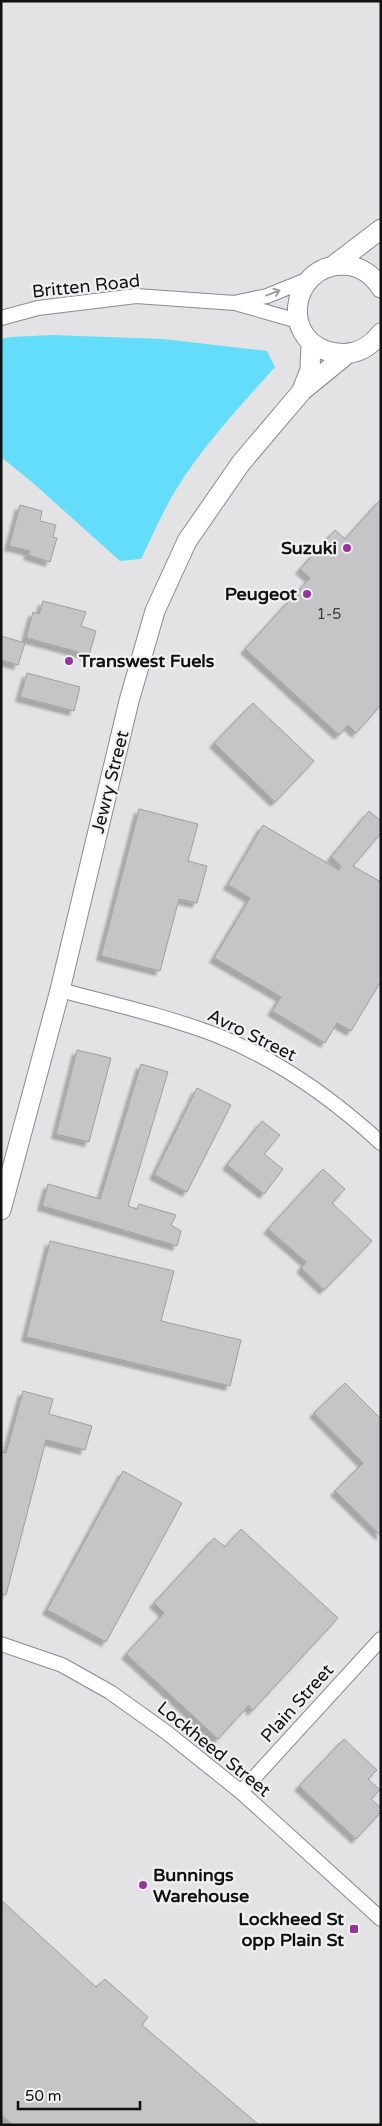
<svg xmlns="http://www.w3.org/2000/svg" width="382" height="2126" font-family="'Varela Round',sans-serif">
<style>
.water{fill:#64ddfa}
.building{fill:#c5c5c8;stroke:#9e9ea1;filter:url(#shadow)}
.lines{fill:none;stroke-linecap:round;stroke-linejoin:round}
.street-casing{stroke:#8a8a8c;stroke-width:16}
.secondary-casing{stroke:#8a8a8c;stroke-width:21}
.street{stroke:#fff;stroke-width:14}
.secondary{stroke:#fff;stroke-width:19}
.oneway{stroke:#a0a0a0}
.poi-dot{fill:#94359e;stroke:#f1f1f3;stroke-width:2}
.labels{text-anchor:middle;stroke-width:4.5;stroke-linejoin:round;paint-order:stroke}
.number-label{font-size:15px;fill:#3e3e40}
.street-label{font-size:18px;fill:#111112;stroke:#f1f1f3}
.poi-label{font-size:18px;font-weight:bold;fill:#111112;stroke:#f1f1f3;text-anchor:end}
</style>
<defs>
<filter id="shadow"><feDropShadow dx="-4.5" dy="4.5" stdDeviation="1" flood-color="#0004"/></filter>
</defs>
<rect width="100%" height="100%" fill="#e3e3e6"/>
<!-- water -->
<path class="water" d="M52 335 163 339 267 351 275 367C244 402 213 435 186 474 168 500 155 530 141 559L120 561 33 483 1 457V339L10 337Z"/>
<!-- building -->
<path class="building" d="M381 499V705L356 733 348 725 339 735 245 649 310 578 300 569 335 530 345 539Z
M20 505 42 511 40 521 56 525 53 537 57 538 50 562 28 555 30 551 9 546Z
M43 601 86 612 81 626 96 631 89 655 26 638 33 612 39 614Z
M1 636 25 643 18 665 1 660Z
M27 673 80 687 74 711 20 697Z
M253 703 314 761 275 802 214 743Z
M139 809 198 824 188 861 207 866 197 903 179 899 160 971 101 956Z
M369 811 381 821V833L353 866 381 882V981L351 1031 337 1023 325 1043 272 1011 281 997 214 958 250 898 228 885 263 825 339 870 341 866 331 857Z
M77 1050 111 1058 89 1142 56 1134Z
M141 1064 168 1072 128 1206 137 1209 139 1204 176 1215 171 1225 181 1231 177 1246 42 1206 48 1184 100 1199Z
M197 1088 231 1105 187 1192 154 1175Z
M262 1121 280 1135 264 1154 283 1169 264 1194 227 1165Z
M323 1169 345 1189 332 1203 372 1241 324 1290 301 1268 306 1262 268 1229Z
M50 1241 174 1271 161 1321 241 1340 230 1386 26 1337Z
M345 1383 381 1419V1536L335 1491 363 1463 314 1413Z
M23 1391 53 1399 49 1414 92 1426 85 1450 46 1440 6 1595 1 1594V1452L6 1453Z
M123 1471 182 1503 106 1642 47 1610Z
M241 1529 338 1618 252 1711 249 1705 218 1739 126 1654 164 1613 154 1603 214 1538 225 1547Z
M344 1739 377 1770 368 1779 380 1790 371 1799 381 1808V1812L356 1839 299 1786Z
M1 1900 96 1987 105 1979 148 2017 142 2025 259 2125H13L1 2115Z"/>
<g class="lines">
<!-- street casing -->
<g class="street-casing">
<path id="street" d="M238 302 267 296 309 279
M1 318 38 308 136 296 235 303 298 321
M60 990C112 1004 166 1016 216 1035 277 1059 333 1099 381 1143
M1 1644 62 1665 110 1692 166 1732 241 1792 381 1919
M241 1792 381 1639"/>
</g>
<!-- secondary casing -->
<g class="secondary-casing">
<path id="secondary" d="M334 265 381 229
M381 288C373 275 360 266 344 265 288 265 279 345 336 353 355 356 369 348 381 333
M302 390 310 370 311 344
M1 1210 60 990 129 701 155 611 187 541 241 463 302 391 346 355"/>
</g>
<!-- street -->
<use href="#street" class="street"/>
<!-- secondary -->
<use href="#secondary" class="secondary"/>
</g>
<!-- one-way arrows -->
<defs><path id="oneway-shaft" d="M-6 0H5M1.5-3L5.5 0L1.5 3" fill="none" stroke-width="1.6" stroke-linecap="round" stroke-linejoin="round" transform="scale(1.25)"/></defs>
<use class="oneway" href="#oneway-shaft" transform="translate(273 293) rotate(-21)"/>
<!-- markers -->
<g class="poi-dot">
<circle cx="347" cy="548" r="5"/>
<circle cx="307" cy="594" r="5"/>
<circle cx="69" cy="661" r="5"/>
<circle cx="143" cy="1885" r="5"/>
<rect x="349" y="1924" width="10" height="10" rx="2.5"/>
</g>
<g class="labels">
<!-- number labels -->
<g class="number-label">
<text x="329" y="619">1-5</text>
</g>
<!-- street labels -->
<g class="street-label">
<text transform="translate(86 286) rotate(-6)" y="6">Britten Road</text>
<text transform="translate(110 782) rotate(-76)" y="6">Jewry Street</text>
<text transform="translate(252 1035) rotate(26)" y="6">Avro Street</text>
<text transform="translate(297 1703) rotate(-48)" y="6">Plain Street</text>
<text transform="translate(214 1749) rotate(39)" y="6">Lockheed Street</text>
</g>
<!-- poi labels -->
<g class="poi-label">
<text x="337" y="554">Suzuki</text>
<text x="297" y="600">Peugeot</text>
<text x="79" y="667" text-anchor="start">Transwest Fuels</text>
<text x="153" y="1881" text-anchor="start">Bunnings<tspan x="153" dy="21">Warehouse</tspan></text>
<text x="344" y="1925">Lockheed St<tspan x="344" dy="21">opp Plain St</tspan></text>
</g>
</g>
<!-- border -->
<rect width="382" height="2126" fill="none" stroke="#111112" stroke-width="5"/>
<!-- scale -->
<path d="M18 2101v8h122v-8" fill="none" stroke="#111112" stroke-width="2.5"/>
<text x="25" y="2101" font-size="15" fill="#111112" stroke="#f1f1f3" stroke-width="4" paint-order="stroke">50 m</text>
</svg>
